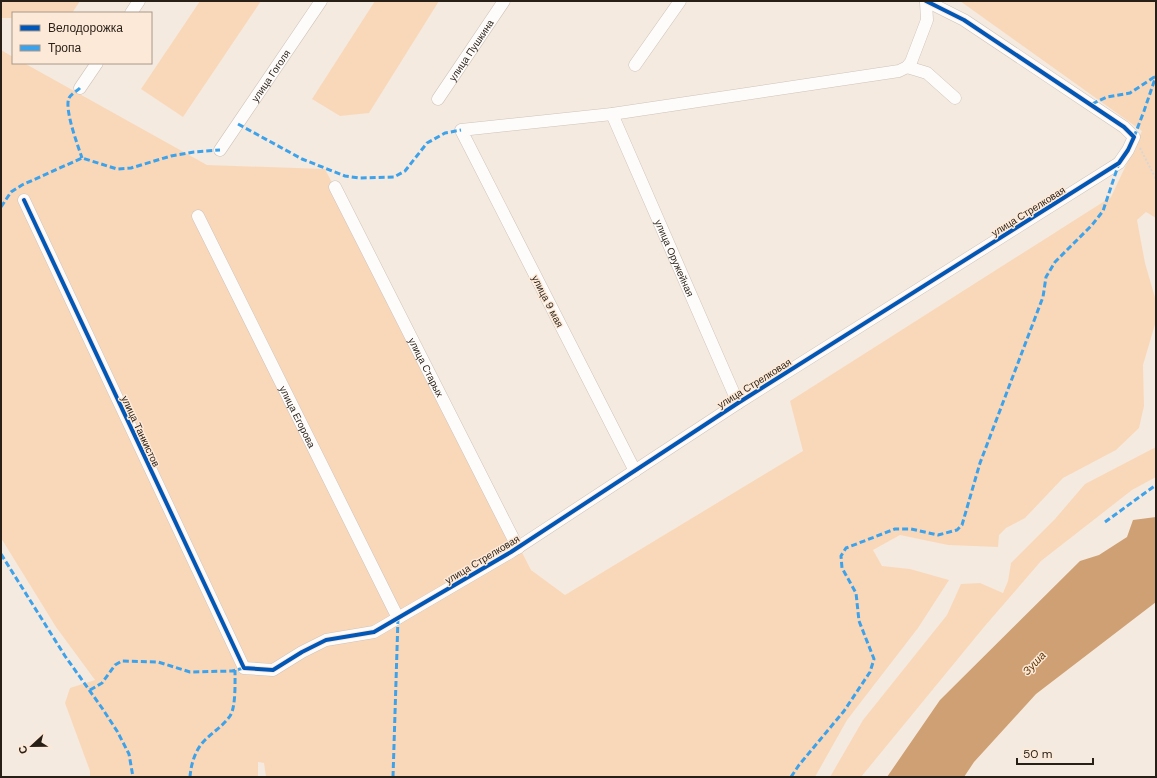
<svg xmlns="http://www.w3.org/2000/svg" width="1157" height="778" font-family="'DM Sans',sans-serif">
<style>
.green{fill:#f9d8ba}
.water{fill:#cea073}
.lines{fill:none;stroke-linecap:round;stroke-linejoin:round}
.minor-casing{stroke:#cdc3ba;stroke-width:13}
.path{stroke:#d9d6d2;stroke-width:2;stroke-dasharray:2 2;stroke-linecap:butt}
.minor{stroke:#fefcfa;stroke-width:12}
.quiet{stroke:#3ea2ea;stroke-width:3;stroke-dasharray:6 3;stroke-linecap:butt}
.cycleway-casing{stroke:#fde9d7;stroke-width:6}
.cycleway{stroke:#0057b8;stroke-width:4}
.labels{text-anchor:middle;stroke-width:3;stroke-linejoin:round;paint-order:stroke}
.street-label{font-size:10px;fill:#281f17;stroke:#fde9d7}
.water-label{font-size:11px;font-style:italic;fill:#5e3503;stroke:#fde9d7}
</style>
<rect width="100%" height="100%" fill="#f5eadf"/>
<!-- green -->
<path class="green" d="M1 1H80L72 13H13V18H1Z
M200 1H261L183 117 141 89Z
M375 1H439L369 113 340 116 312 99Z
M960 1H1156V218L1146 212 1137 220 1145 263 1156 301V321L1143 365 1144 406 1139 428 1116 450 1063 478 1025 518 1006 528 999 535 998 547 948 545 900 535 873 550 882 566 910 569 949 580 918 628 847 720 815 777H266L264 763 258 762V777H90V771L65 703 70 688 95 680 56 627 1 538V50L13 57V63H24L207 165 325 169 531 570 565 595 803 451 790 401 1111 197 1142 131Z
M1156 447V477L1132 490 1041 561 984 627 861 777H830L863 720 947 615 961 584 980 583 1003 593 1008 581 1011 563 1055 519 1085 484Z"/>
<!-- water -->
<path class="water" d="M1156 517V602L1036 694 974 762 964 777H887L940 700 1080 561 1099 555 1127 537 1133 520Z"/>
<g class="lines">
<!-- minor casing -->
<g class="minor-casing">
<g id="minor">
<path d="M131 13 139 1"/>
<path d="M635 65 680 1"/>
<path d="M907 67 927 73 955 98"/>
<path d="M80 88 97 63"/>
<path id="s1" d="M438 99 504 1"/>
<path id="s2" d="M612 114 738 403"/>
<path id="s3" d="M220 150 321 1"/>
<path id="s4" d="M335 187 518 548"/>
<path d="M24 200 244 668 273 670 302 652 326 640 374 632 511 552 738 403 1119 163 1128 150 1134 137 1124 127 964 20 926 1"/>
<path id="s5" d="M198 216 398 618"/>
<path d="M635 471 461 130 612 114 899 71 907 67 911 62 927 20 926 2"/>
</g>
</g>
<!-- path -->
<path class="path" d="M1140 148 1156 179"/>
<!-- minor -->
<use href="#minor" class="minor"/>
<!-- quiet -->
<path class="quiet" d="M80 88C77 91 71 94 69 98 64 109 78 146 82 158
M1092 104 1107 97 1130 93 1156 76
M238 124 302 159 345 176 359 178 394 177 405 171 427 143 445 133 461 130
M1134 137 1144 111 1156 76
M1 207 11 192 22 185 82 158 117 169 131 168 171 156 194 152 220 150
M1105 522 1156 485
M1 554 65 656 102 708 117 731 129 754 133 777
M90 690 102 683 115 665 122 661 158 662 190 672 232 671 244 668
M190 777C191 764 195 750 205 740 213 732 223 726 230 716 236 707 235 682 235 670
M393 777 398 618
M791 777 799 765 844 711 870 672 874 659 859 621 856 593 842 568 841 556 846 548 895 529H911L938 535 957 530 962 525 980 463 1043 297 1046 277 1055 262 1092 225 1103 211 1119 163"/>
<!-- cycleway casing -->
<g class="cycleway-casing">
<path id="cycleway" d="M24 200 244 668 273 670 302 652 326 640 374 632 511 552 738 403 1119 163 1128 150 1134 137 1124 127 964 20 926 1"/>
</g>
<!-- cycleway -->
<use href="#cycleway" class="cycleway"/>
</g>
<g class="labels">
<!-- street labels -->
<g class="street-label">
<text dy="4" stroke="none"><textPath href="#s1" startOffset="59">улица Пушкина</textPath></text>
<text dy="4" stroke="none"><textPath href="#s3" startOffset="90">улица Гоголя</textPath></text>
<text transform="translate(1028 211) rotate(-32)" y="4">улица Стрелковая</text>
<text dy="4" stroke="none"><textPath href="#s2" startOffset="157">улица Оружейная</textPath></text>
<text transform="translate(548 301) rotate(63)" y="4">улица 9 мая</text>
<text dy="4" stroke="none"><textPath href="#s4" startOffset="202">улица Старых</textPath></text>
<text transform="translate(754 383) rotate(-32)" y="4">улица Стрелковая</text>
<text dy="4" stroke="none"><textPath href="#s5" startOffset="224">улица Егорова</textPath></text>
<text transform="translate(141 431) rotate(65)" y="4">улица Танкистов</text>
<text transform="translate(482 559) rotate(-31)" y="4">улица Стрелковая</text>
</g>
<!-- water labels -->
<g class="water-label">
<text transform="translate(1034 663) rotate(-47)" y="4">Зуша</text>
</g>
</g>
<!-- border -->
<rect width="1157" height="778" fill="none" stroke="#281f17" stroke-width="4"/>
<!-- legend -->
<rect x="12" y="12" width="140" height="52" fill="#fde9d7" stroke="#a8988a"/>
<rect x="20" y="25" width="20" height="6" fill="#0057b8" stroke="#a8988a"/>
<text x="48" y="32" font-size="12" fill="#281f17">Велодорожка</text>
<rect x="20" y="45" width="20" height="6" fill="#3ea2ea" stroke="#a8988a"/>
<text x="48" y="52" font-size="12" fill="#281f17">Тропа</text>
<!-- north arrow -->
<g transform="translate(32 746) rotate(248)" stroke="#fde9d7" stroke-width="3" paint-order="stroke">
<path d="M0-3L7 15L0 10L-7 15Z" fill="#281f17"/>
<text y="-6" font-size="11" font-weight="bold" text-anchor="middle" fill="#281f17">С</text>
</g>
<!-- scale -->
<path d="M1017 758v6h76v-6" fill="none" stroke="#281f17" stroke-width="2"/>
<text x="1023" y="758" font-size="12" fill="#281f17" stroke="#fde9d7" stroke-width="3" paint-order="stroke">50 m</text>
</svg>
